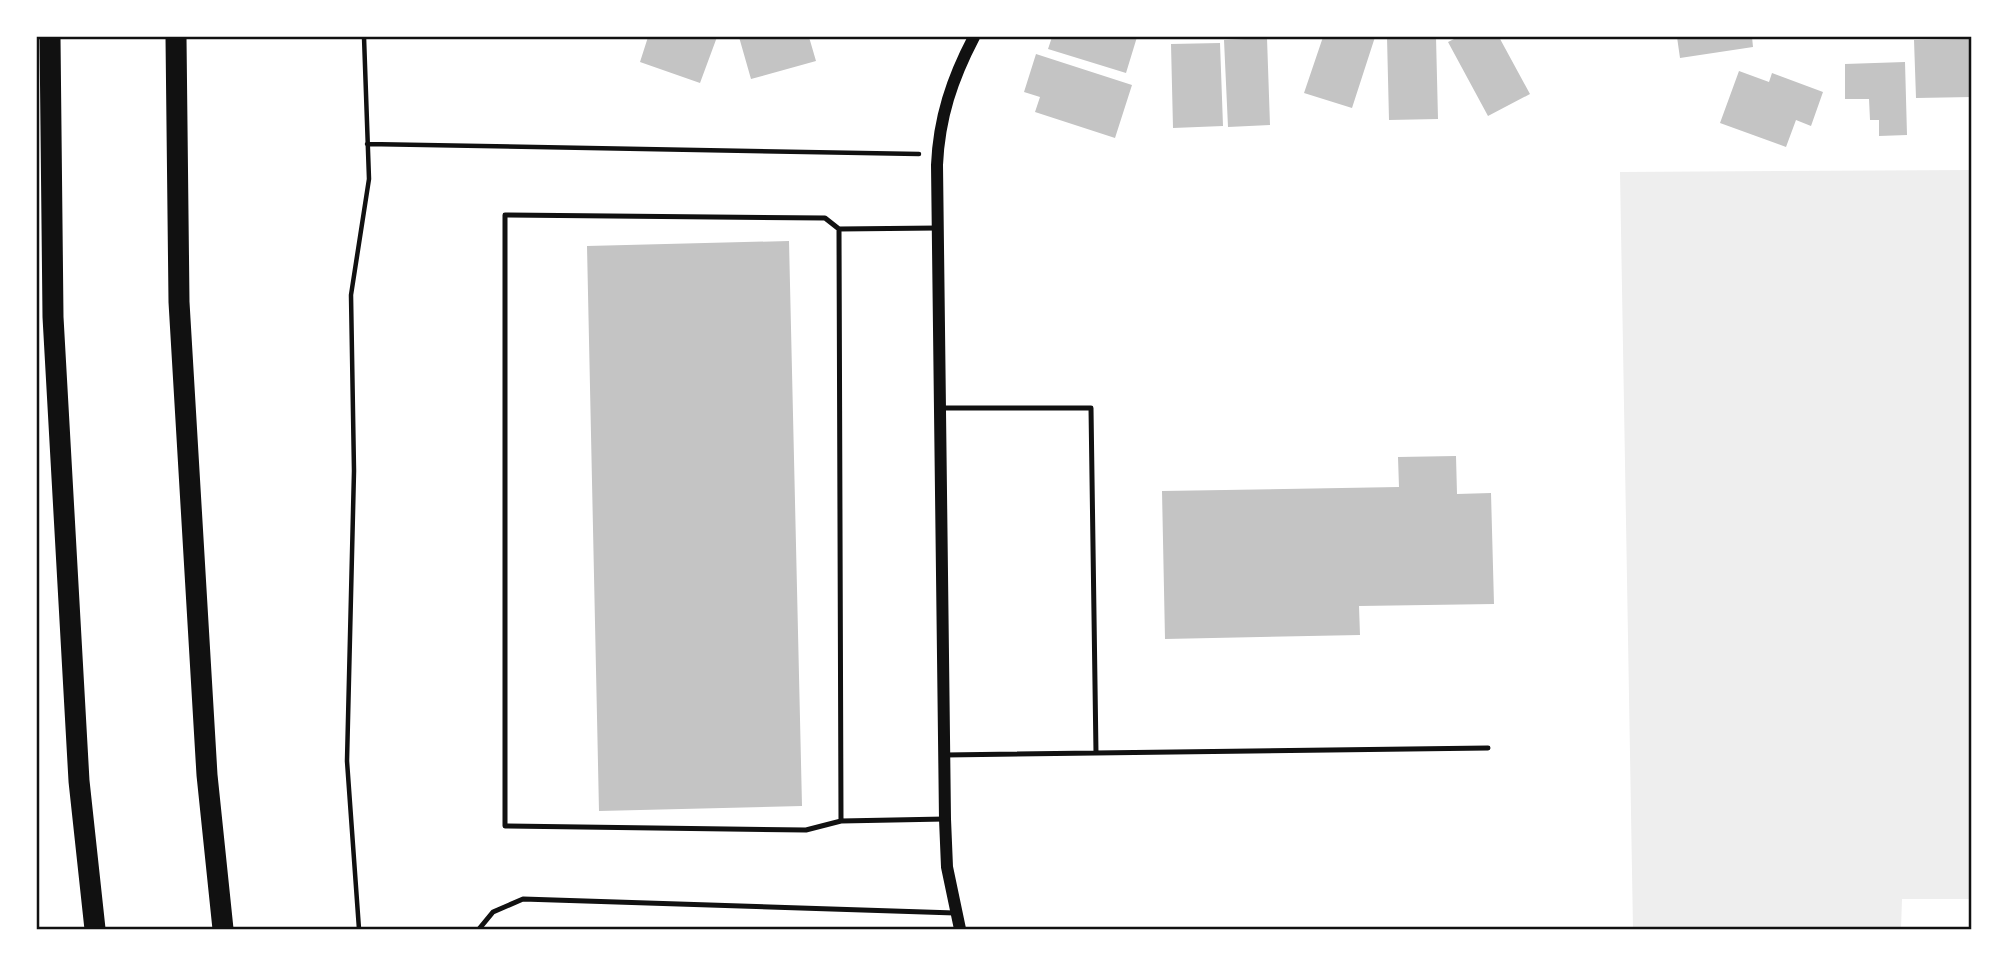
<svg xmlns="http://www.w3.org/2000/svg" width="2009" height="966" font-family="'Noto Sans',sans-serif">
<style>
.green{fill:#eee}
.building{fill:#c4c4c4}
.lines{fill:none;stroke-linecap:round;stroke-linejoin:round}
.path{stroke:#111;stroke-width:4.5}
.service{stroke:#111;stroke-width:5}
.tertiary{stroke:#111;stroke-width:12}
.motorway{stroke:#111;stroke-width:21}
.neatline{fill:none;stroke:#111;stroke-width:2.5}
</style>
<rect width="100%" height="100%" fill="#fff"/>
<!-- green -->
<path class="green" d="M1972 170V899H1902L1901 929H1633L1620 172Z"/>
<!-- building -->
<path class="building" d="M648 37H717L700 83 640 62Z
M739 37H809L816 61 751 79Z
M1052 37H1137L1126 73 1048 49Z
M1323 37H1375L1352 108 1304 93Z
M1387 37H1436L1438 119 1389 120Z
M1458 37H1499L1530 94 1488 116 1448 42Z
M1677 37H1752L1753 47 1680 58Z
M1267 38 1270 125 1228 127 1224 40Z
M1972 39V97L1916 98 1914 40Z
M1220 43 1223 126 1173 128 1171 44Z
M1036 54 1132 85 1115 138 1035 112 1040 97 1024 92Z
M1905 62 1907 135 1879 136V120H1870L1869 99H1845V64Z
M1739 71 1769 82 1772 73 1823 92 1811 126 1796 120 1786 147 1720 123Z
M789 241 802 806 599 811 587 246Z
M1456 456 1457 494 1491 493 1494 604 1359 606 1360 635 1165 639 1162 491 1399 487 1398 457Z"/>
<g class="lines">
<!-- path -->
<path class="path" d="M367 144 919 154
M359 929 347 761 354 471 351 295 369 179 364 37"/>
<!-- service -->
<path class="service" d="M938 228 839 229 825 218 505 215V826L806 830 841 821 945 819
M839 229 841 821
M939 408H1091L1096 753
M945 755 1488 748
M479 929 493 912 523 899 955 913"/>
<!-- tertiary -->
<path class="tertiary" d="M960 929 947 867 945 819 937 165C939 118 952 79 974 37"/>
<!-- motorway -->
<path class="motorway" d="M50 37 53 317 79 781 95 929
M176 37 179 302 207 775 223 929"/>
</g>
<!-- border -->
<rect width="2009" height="966" fill="none" stroke="#ffffff" stroke-width="77"/>
<rect x="38" y="38" width="1932" height="890" class="neatline"/>
</svg>
